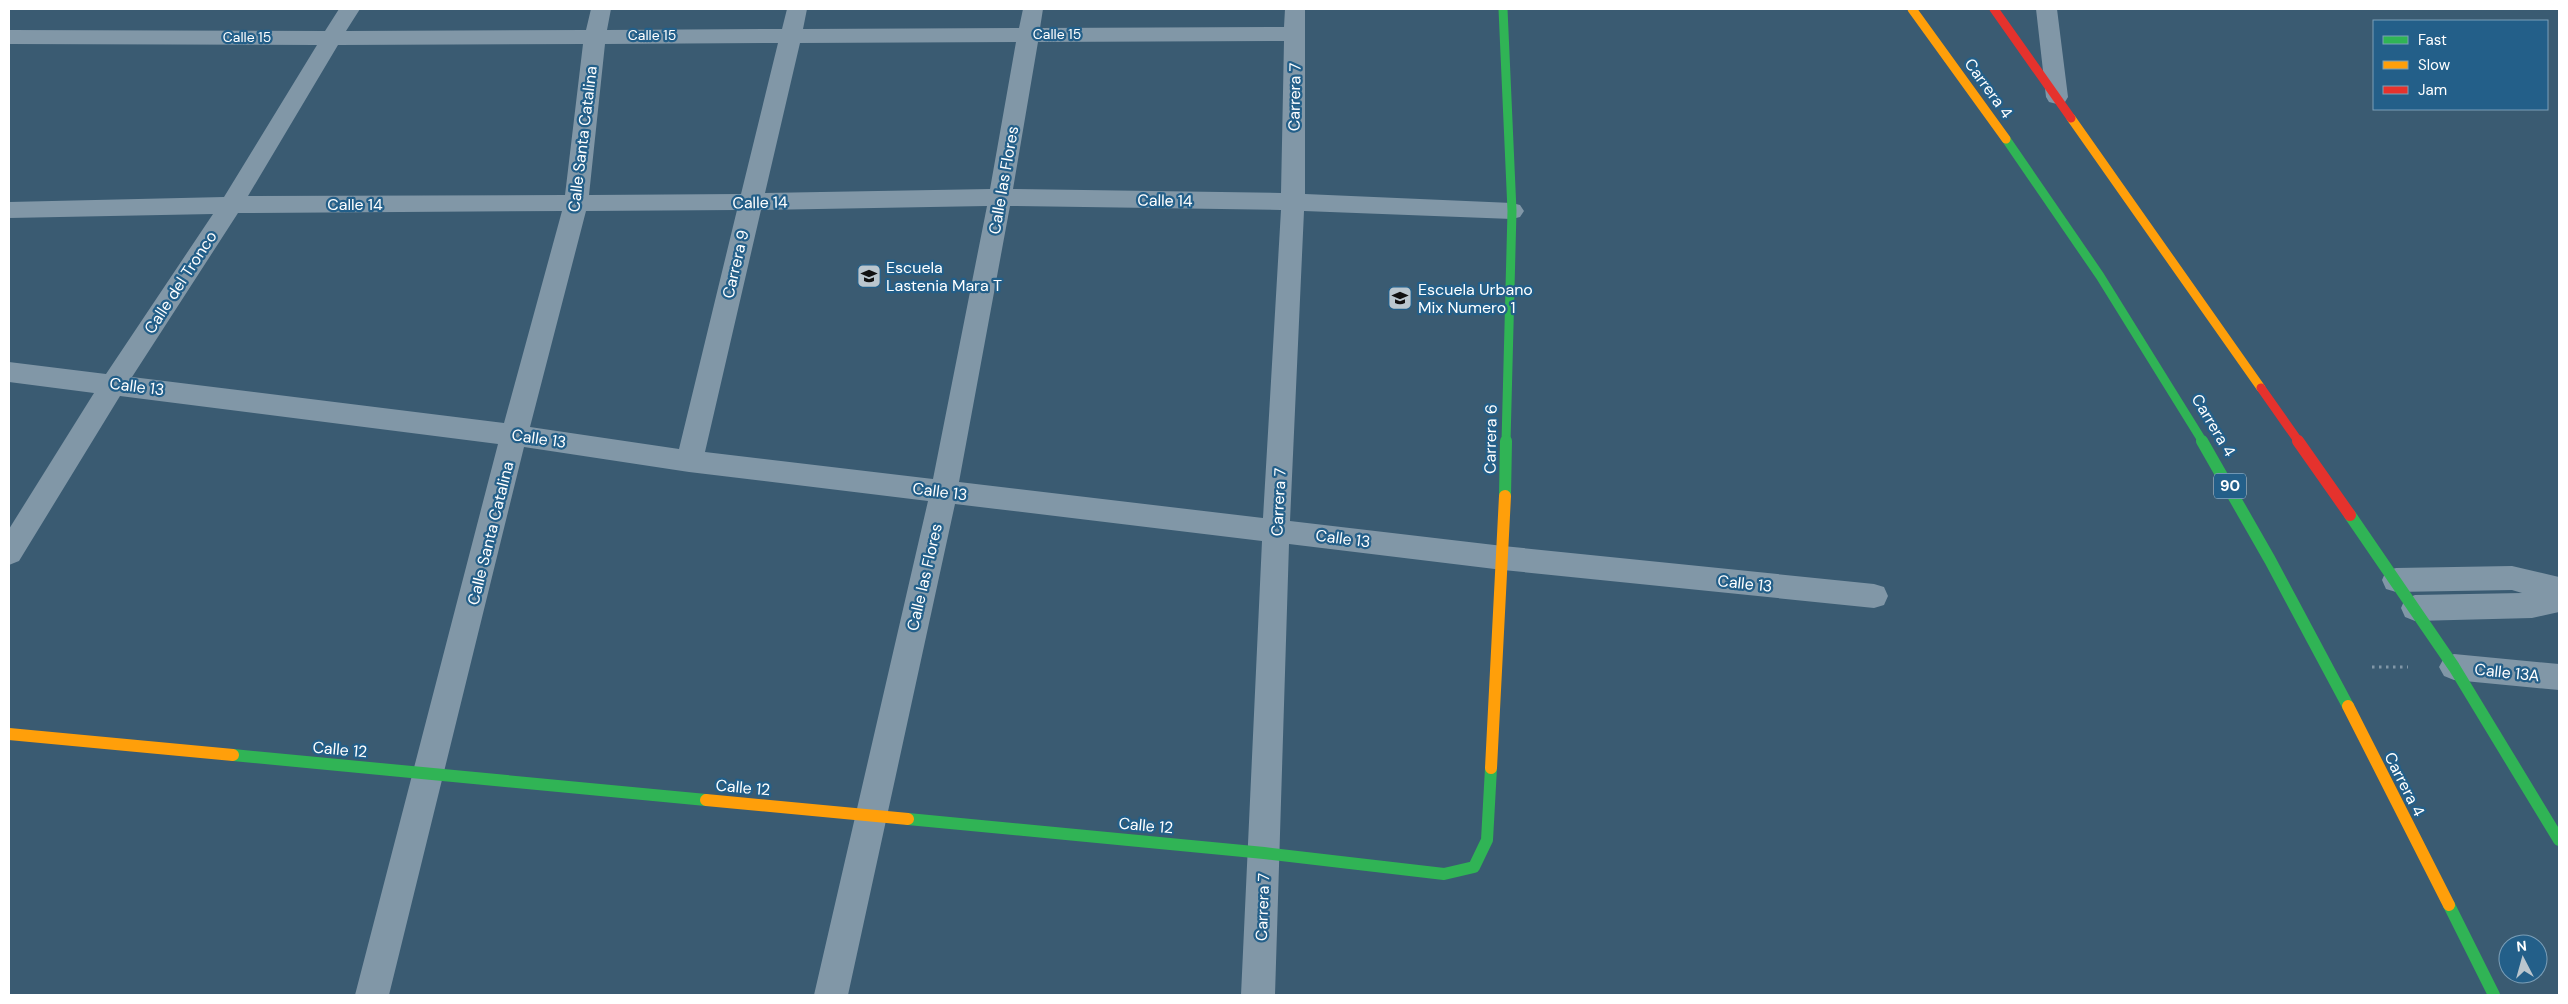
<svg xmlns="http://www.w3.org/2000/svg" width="2568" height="1004" font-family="'DM Sans',sans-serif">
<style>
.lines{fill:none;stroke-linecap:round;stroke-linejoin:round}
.path{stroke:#8197a7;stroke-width:3;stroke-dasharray:2.5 4.5;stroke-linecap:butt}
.street{fill:#8197a7;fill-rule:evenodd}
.fast-far1{stroke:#30b455;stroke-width:9}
.fast{stroke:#30b455;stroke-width:12}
.slow-far1{stroke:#ff9f0a;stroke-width:9}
.slow{stroke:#ff9f0a;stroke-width:12}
.jam-far1{stroke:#e5322d;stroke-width:9}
.jam{stroke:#e5322d;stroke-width:12}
.labels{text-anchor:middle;stroke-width:4.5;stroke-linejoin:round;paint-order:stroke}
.far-street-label{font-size:14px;fill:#fff;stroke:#235f89}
.shield{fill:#235f89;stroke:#bdcfdc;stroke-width:1}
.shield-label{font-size:15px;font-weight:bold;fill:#fff}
.street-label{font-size:16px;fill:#fff;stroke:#235f89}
.poi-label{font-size:16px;fill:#fff;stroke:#235f89;text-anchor:start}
</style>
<rect width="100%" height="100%" fill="#3a5b72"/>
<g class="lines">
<!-- path -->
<path class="path" d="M2372 667H2408"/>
<!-- street -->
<path class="street" d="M339 9H360L346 31 586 30 591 9H611L607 30 782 29 787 9H807L803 29 1019 28 1023 9H1043L1040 28 1284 27 1285 9H1305V194L1512 203 1520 205 1524 211 1520 217 1512 219 1304 211 1290 521 1503 546 1874 584 1884 587 1888 596 1884 605 1874 608 1503 570 1289 544 1275 995H1241L1262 541 955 504 848 995H814L928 501 689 472 524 447 389 995H355L498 444 120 396 19 561 9 565V529L94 393 9 382V362L106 374 213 214 9 218V202L224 197 317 45 9 44V30L325 31ZM1284 41 1281 193 1013 189 1038 42ZM1016 42 990 189 765 193 800 43ZM778 43 741 194 589 195 605 44ZM583 44 565 195 248 196 338 45ZM987 206 933 479 705 452 761 210ZM1010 206 1281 210 1263 518 959 482ZM737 210 679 449 530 427 586 211ZM562 211 504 423 132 377 238 213Z
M2036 9H2057L2068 97 2065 102 2057 104 2049 102 2046 97Z
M2512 566 2559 577V612L2532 618 2415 621 2405 617 2401 608 2405 599 2415 595 2522 593 2512 590 2396 592 2386 589 2382 580 2386 571 2396 568Z
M2454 654 2559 664V690L2454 680 2444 676 2439 667 2444 658Z"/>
<!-- fast-far1 -->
<path class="fast-far1" d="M1503 9 1512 211 1506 442
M2006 139 2100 276 2203 442"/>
<!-- fast -->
<path class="fast" d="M2202 441 2270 560 2348 706
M1505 496 1506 441
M2350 515 2454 667 2559 840
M233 755 706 800
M908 819 1264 853 1444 874 1474 867 1487 840 1491 768
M2449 905 2494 995"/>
<!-- slow-far1 -->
<path class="slow-far1" d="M1912 9 2006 139
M2071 118 2261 388"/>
<!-- slow -->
<path class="slow" d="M2348 706 2449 905
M9 734 233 755
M1491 768 1505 496
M706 800 908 819"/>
<!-- jam-far1 -->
<path class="jam-far1" d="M1994 9 2071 118
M2261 388 2299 442"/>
<!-- jam -->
<path class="jam" d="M2298 441 2350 515"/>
</g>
<!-- icons -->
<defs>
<g id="school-square" transform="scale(1.25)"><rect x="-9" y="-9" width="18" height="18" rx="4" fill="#bac6ce" stroke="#235f89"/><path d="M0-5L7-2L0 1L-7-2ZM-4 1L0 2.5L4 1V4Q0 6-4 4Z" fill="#111"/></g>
</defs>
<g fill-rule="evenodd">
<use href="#school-square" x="869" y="276"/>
<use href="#school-square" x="1400" y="298"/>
</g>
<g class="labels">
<!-- far-street labels -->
<g class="far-street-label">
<text x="1057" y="39">Calle 15</text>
<text x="652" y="40">Calle 15</text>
<text x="247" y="42">Calle 15</text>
</g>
<!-- shield labels -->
<rect class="shield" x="2214" y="473.5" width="32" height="25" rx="4"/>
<g class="shield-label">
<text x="2230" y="491">90</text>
</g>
<!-- street labels -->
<g class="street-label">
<text transform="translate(1989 88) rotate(54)" y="6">Carrera 4</text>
<text transform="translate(1294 97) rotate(-89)" y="6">Carrera 7</text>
<text transform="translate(582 139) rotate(-83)" y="6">Calle Santa Catalina</text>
<text transform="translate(1003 180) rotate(-80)" y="6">Calle las Flores</text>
<text transform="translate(1165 200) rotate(1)" y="6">Calle 14</text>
<text transform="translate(760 202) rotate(-1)" y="6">Calle 14</text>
<text x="355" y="210">Calle 14</text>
<text transform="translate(735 264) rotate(-77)" y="6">Carrera 9</text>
<text transform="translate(180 282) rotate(-57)" y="6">Calle del Tronco</text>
<text transform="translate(137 386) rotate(7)" y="6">Calle 13</text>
<text transform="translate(2214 425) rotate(59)" y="6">Carrera 4</text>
<text transform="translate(539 438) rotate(8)" y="6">Calle 13</text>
<text transform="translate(1490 439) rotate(-89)" y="6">Carrera 6</text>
<text transform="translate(940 491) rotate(7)" y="6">Calle 13</text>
<text transform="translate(1278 502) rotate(-87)" y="6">Carrera 7</text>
<text transform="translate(490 533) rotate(-76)" y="6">Calle Santa Catalina</text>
<text transform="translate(1343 538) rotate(7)" y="6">Calle 13</text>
<text transform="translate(924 577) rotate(-77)" y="6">Calle las Flores</text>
<text transform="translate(1745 583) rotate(6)" y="6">Calle 13</text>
<text transform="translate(2507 672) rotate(6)" y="6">Calle 13A</text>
<text transform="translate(340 749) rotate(5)" y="6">Calle 12</text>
<text transform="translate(2405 784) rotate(63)" y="6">Carrera 4</text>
<text transform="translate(743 787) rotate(5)" y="6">Calle 12</text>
<text transform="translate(1146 825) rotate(5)" y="6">Calle 12</text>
<text transform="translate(1262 907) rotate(-88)" y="6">Carrera 7</text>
</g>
<!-- poi labels -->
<g class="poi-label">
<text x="886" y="273">Escuela<tspan x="886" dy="18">Lastenia Mara T</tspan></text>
<text x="1418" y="295">Escuela Urbano<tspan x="1418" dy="18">Mix Numero 1</tspan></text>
</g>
</g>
<!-- border -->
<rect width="2568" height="1004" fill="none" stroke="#ffffff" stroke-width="20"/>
<!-- legend -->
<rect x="2373" y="20" width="175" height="90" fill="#235f89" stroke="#7b9fb8"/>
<rect x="2383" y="36" width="25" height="8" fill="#30b455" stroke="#7b9fb8"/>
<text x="2418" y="45" font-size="15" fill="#ffffff">Fast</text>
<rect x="2383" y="61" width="25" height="8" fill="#ff9f0a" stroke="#7b9fb8"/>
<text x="2418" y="70" font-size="15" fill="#ffffff">Slow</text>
<rect x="2383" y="86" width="25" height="8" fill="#e5322d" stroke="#7b9fb8"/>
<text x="2418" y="95" font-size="15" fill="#ffffff">Jam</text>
<!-- north arrow -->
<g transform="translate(2523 959) rotate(354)"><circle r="24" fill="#235f89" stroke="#7b9fb8"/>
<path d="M0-4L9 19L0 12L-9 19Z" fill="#bac6ce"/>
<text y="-8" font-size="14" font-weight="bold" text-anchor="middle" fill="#ffffff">N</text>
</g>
</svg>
